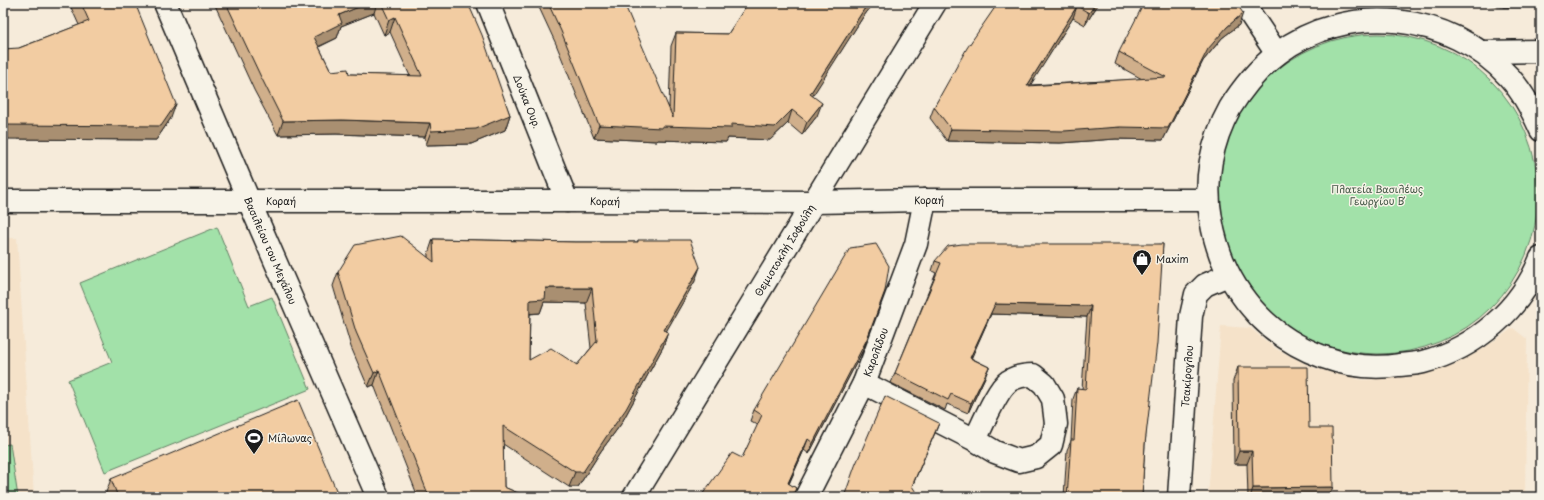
<svg xmlns="http://www.w3.org/2000/svg" width="1544" height="500" font-family="'Playpen Sans',sans-serif">
<style>
.built{fill:#f5e2c9}
.green{fill:#a2e1a9;stroke:#5f7e62}
.lines{fill:none;stroke-linecap:round;stroke-linejoin:round}
.minor-casing{stroke:#1c1c1c;stroke-width:25}
.minor{stroke:#f7f3e8;stroke-width:22}
.wall{fill:#d0af8b;stroke:#1c1c1c;fill-rule:evenodd}
.shaded-wall{fill:#a98f71;stroke:#1c1c1c}
.building{fill:#f2cca2;stroke:#1c1c1c;fill-rule:evenodd}
.labels{text-anchor:middle;stroke-width:3;stroke-linejoin:round;paint-order:stroke}
.street-label{font-size:10px;fill:#1c1c1c;stroke:#f7f3e8}
.park-label{font-size:10px;fill:#445746;stroke:#f7f3e8}
.poi-label{font-size:10px;fill:#1c1c1c;stroke:#f7f3e8;text-anchor:start}
</style>
<rect width="100%" height="100%" fill="#f6ebda"/>
<filter id="ink" filterUnits="userSpaceOnUse"><feTurbulence type="fractalNoise" baseFrequency=".025" numOctaves="2"/><feDisplacementMap in="SourceGraphic" scale="8" xChannelSelector="R" yChannelSelector="G"/><feConvolveMatrix kernelMatrix="1 2 1 2 8 2 1 2 1" color-interpolation-filters="sRGB"/></filter>
<g filter="url(#ink)">
<!-- built -->
<path class="built" d="M3 238H17L34 497H3Z
M1221 326 1250 328 1276 349 1314 368 1362 380 1410 377 1453 365 1481 350 1513 328 1527 339 1525 497H1328L1233 381 1234 464H1247L1248 497H1208Z"/>
<!-- green -->
<path class="green" d="M1218 194a160 160 0 1 1 320 0a160 160 0 1 1-320 0Z
M217 227 249 306 272 297 310 389 105 472 68 380 112 362 80 283Z
M10 444 18 497H3V445Z"/>
<g class="lines">
<!-- minor casing -->
<g class="minor-casing">
<g id="minor">
<path id="s1" d="M165 3 249 201 378 497"/>
<path id="s2" d="M488 3 567 201"/>
<path d="M1243 3 1277 54"/>
<path d="M1481 52 1541 51"/>
<path d="M1541 130C1532 110 1523 92 1509 77 1451 12 1346 1 1277 54 1258 69 1243 87 1230 108 1211 142 1204 181 1211 219 1217 256 1233 289 1259 316 1294 352 1349 373 1399 365 1407 364 1415 364 1423 362 1476 348 1521 309 1541 258"/>
<path id="s3" d="M3 201H567L814 202 925 200H1207"/>
<path d="M864 383 975 440 995 452 1019 461 1036 457 1051 445 1056 424 1053 399 1044 384 1033 375C1024 375 1017 376 1009 381 997 389 982 426 975 440"/>
<path id="s4" d="M634 497 935 3"/>
<path id="s5" d="M806 497 864 383 916 244 925 200"/>
<path id="s6" d="M1179 497 1191 316 1196 294 1205 285 1228 275"/>
</g>
</g>
<!-- minor -->
<use href="#minor" class="minor"/>
</g>
<!-- wall -->
<path class="wall" d="M69 3H135L171 118 156 140 17 139 19 48 79 25Z
M214 3H468L510 115 505 130 471 144 426 145 425 137 336 134 278 135 254 90ZM374 13 384 35 390 32 410 76 349 74 331 71 319 47 337 38 341 26Z
M537 3H611L669 108 671 46 676 33 728 34 748 3H874L863 17 812 96 817 116 802 135 788 123 770 140 728 138 726 142 658 140 657 141 594 138 556 44Z
M1099 3 1085 25 1073 18 1030 85 1142 79 1115 64 1119 52 1239 25 1222 38 1203 61 1163 140 1116 139 1060 143 947 141 930 118 934 107 993 11Z
M1477 3H1541V7H1503Z
M433 239 575 242H638V240L695 281 666 331 668 332 663 347 621 424 601 451 578 487H569L503 444 504 487 527 497H418L374 385 368 387 351 347 333 286 338 272 428 257V254ZM544 302 586 303 591 348 577 365 529 360 530 314 540 313Z
M1163 244 1145 444 1142 497H1064L1067 450 1071 441 1073 399 1077 388 1082 389 1087 317 991 314 971 358 989 367 985 377 968 413 947 404 945 410 891 383 936 273 932 271 935 261Z
M863 350 809 454 804 450 789 484 796 488 793 497H702V495L742 458 758 425 750 421 754 410Z
M1238 367 1309 428 1329 497H1248L1247 464H1234L1233 381Z
M111 479 339 497H106L105 495Z"/>
<!-- shaded-wall -->
<path class="shaded-wall" d="M368 3H377L374 13 341 26 337 38 309 51 314 37 339 15Z
M868 3H874L863 17 805 108 810 94Z
M1096 3H1099L1085 25 1089 13Z
M1504 3H1541V7H1503Z
M1077 6 1073 18 1023 97 1027 86Z
M1243 13 1239 25 1222 38 1203 61 1163 140 1116 139 1060 143 947 141 951 129 1120 127 1227 27Z
M395 17 390 32 384 35 389 20Z
M822 103 817 116 802 135 807 122Z
M176 104 171 118 156 140 3 139V125Z
M792 110 788 123 770 140 728 138 726 142 658 140 657 141 594 138 599 125 662 126Z
M510 115 505 130 471 144 426 145 431 131Z
M342 120 430 123 425 137 336 134 278 135 283 121Z
M700 267 695 281 659 344 664 330Z
M546 288H592L586 303 544 302 540 313 525 314 530 300Z
M885 291 863 350 809 454 813 443Z
M995 304 1091 306 1087 317 991 314 967 368 970 358Z
M668 332 663 347 621 424 601 451 578 487H569L575 472Z
M989 367 985 377 968 413 971 403Z
M379 370 374 385 368 387 374 373Z
M939 423 935 433 908 496 912 486Z
M808 439 804 450 784 494 788 483Z
M1239 451H1252L1247 464H1234Z
M1333 487 1329 497H1250L1253 488Z"/>
<!-- building -->
<path class="building" d="M81 3H135L176 104 161 126 3 125V49L19 48 89 21Z
M226 3H368L339 15 342 23 314 37 331 71 348 69 349 74 422 76 395 17 389 20 381 3H468L482 35 510 115 476 129 431 131 430 123 342 120 283 121 260 75Z
M548 3H611L613 7 624 3 673 118 676 33 728 34 748 3H868L810 94 822 103 807 122 792 110 775 127 731 124V128L662 126V128L599 125 561 31Z
M998 3H1096L1089 13 1077 6 1027 86 1166 77 1119 52 1144 3H1236L1243 13 1227 27 1208 49 1168 128 1120 127 1064 131 951 129 934 107 967 48Z
M401 236 434 262 433 239 575 242H638V240H690L700 267 664 330 668 332 626 409 606 437 583 472H575L503 426 504 487 527 497H424V495L428 494 379 370 374 373 356 332 338 272 355 245ZM546 288H592L597 341 577 365 551 348 529 360 530 300 545 299Z
M876 244 889 266 885 291 867 339 813 443 808 439 788 483 796 488 792 497H703L702 495 732 453 742 458 762 415 754 410 850 248Z
M962 244H1163L1157 343 1145 444 1142 497H1067L1071 440H1074L1077 388 1086 389 1091 306 995 304 970 358 989 367 971 403 951 394 948 400 895 373 941 263 935 261 948 246Z
M1238 367H1308L1309 428H1332L1333 487 1253 488 1252 451H1239Z
M885 396 939 423 912 486 919 497H844L855 466Z
M298 400 339 497H118L111 479Z"/>
</g>
<!-- icons -->
<defs>
<g id="shop-pin" transform="scale(1)"><path d="M0 17L-7.5 6A9.5 9.5 0 1 1 7.5 6Z" fill="#1c1c1c" stroke="#f7f3e8"/><path d="M-5-2.5h2.3a2.7 3.5 0 0 1 5.4 0H5L5.5 6h-11ZM-1.5-2.5h3a1.5 2.3 0 0 0-3 0Z" fill="#fff"/></g>
<g id="stadium-pin" transform="scale(1)"><path d="M0 17L-7.5 6A9.5 9.5 0 1 1 7.5 6Z" fill="#1c1c1c" stroke="#f7f3e8"/><path d="M0-5a6.5 5 0 1 0 0 10a6.5 5 0 1 0 0-10ZM-3.5-1.8h7v3.6h-7Z" fill="#fff"/></g>
</defs>
<g fill-rule="evenodd">
<use href="#shop-pin" x="1142" y="259"/>
<use href="#stadium-pin" x="254" y="438"/>
</g>
<g class="labels">
<!-- street labels -->
<g class="street-label">
<text dy="4" stroke="none"><textPath href="#s2" startOffset="106">Δούκα Ουρ.</textPath></text>
<text dy="4" stroke="none"><textPath href="#s3" startOffset="926">Κοραή</textPath></text>
<text dy="4" stroke="none"><textPath href="#s3" startOffset="278">Κοραή</textPath></text>
<text dy="4" stroke="none"><textPath href="#s3" startOffset="602">Κοραή</textPath></text>
<text dy="4" stroke="none"><textPath href="#s1" startOffset="269">Βασιλείου του Μεγάλου</textPath></text>
<text dy="4" stroke="none"><textPath href="#s4" startOffset="289">Θεμιστοκλή Σοφούλη</textPath></text>
<text dy="4" stroke="none"><textPath href="#s5" startOffset="161">Καρολίδου</textPath></text>
<text dy="4" stroke="none"><textPath href="#s6" startOffset="121">Τσακίρογλου</textPath></text>
</g>
<!-- park labels -->
<g class="park-label">
<text x="1377" y="193">Πλατεία Βασιλέως<tspan x="1377" dy="12">Γεωργίου Β΄</tspan></text>
</g>
<!-- poi labels -->
<g class="poi-label">
<text x="1156" y="263">Maxim</text>
<text x="268" y="442">Μίλωνας</text>
</g>
</g>
<!-- margin -->
<rect width="1544" height="500" fill="none" stroke="#f7f3e8" stroke-width="16"/>
<rect x="8" y="8" width="1528" height="484" fill="none" stroke="#1c1c1c" stroke-width="1.5" filter="url(#ink)"/>
</svg>
